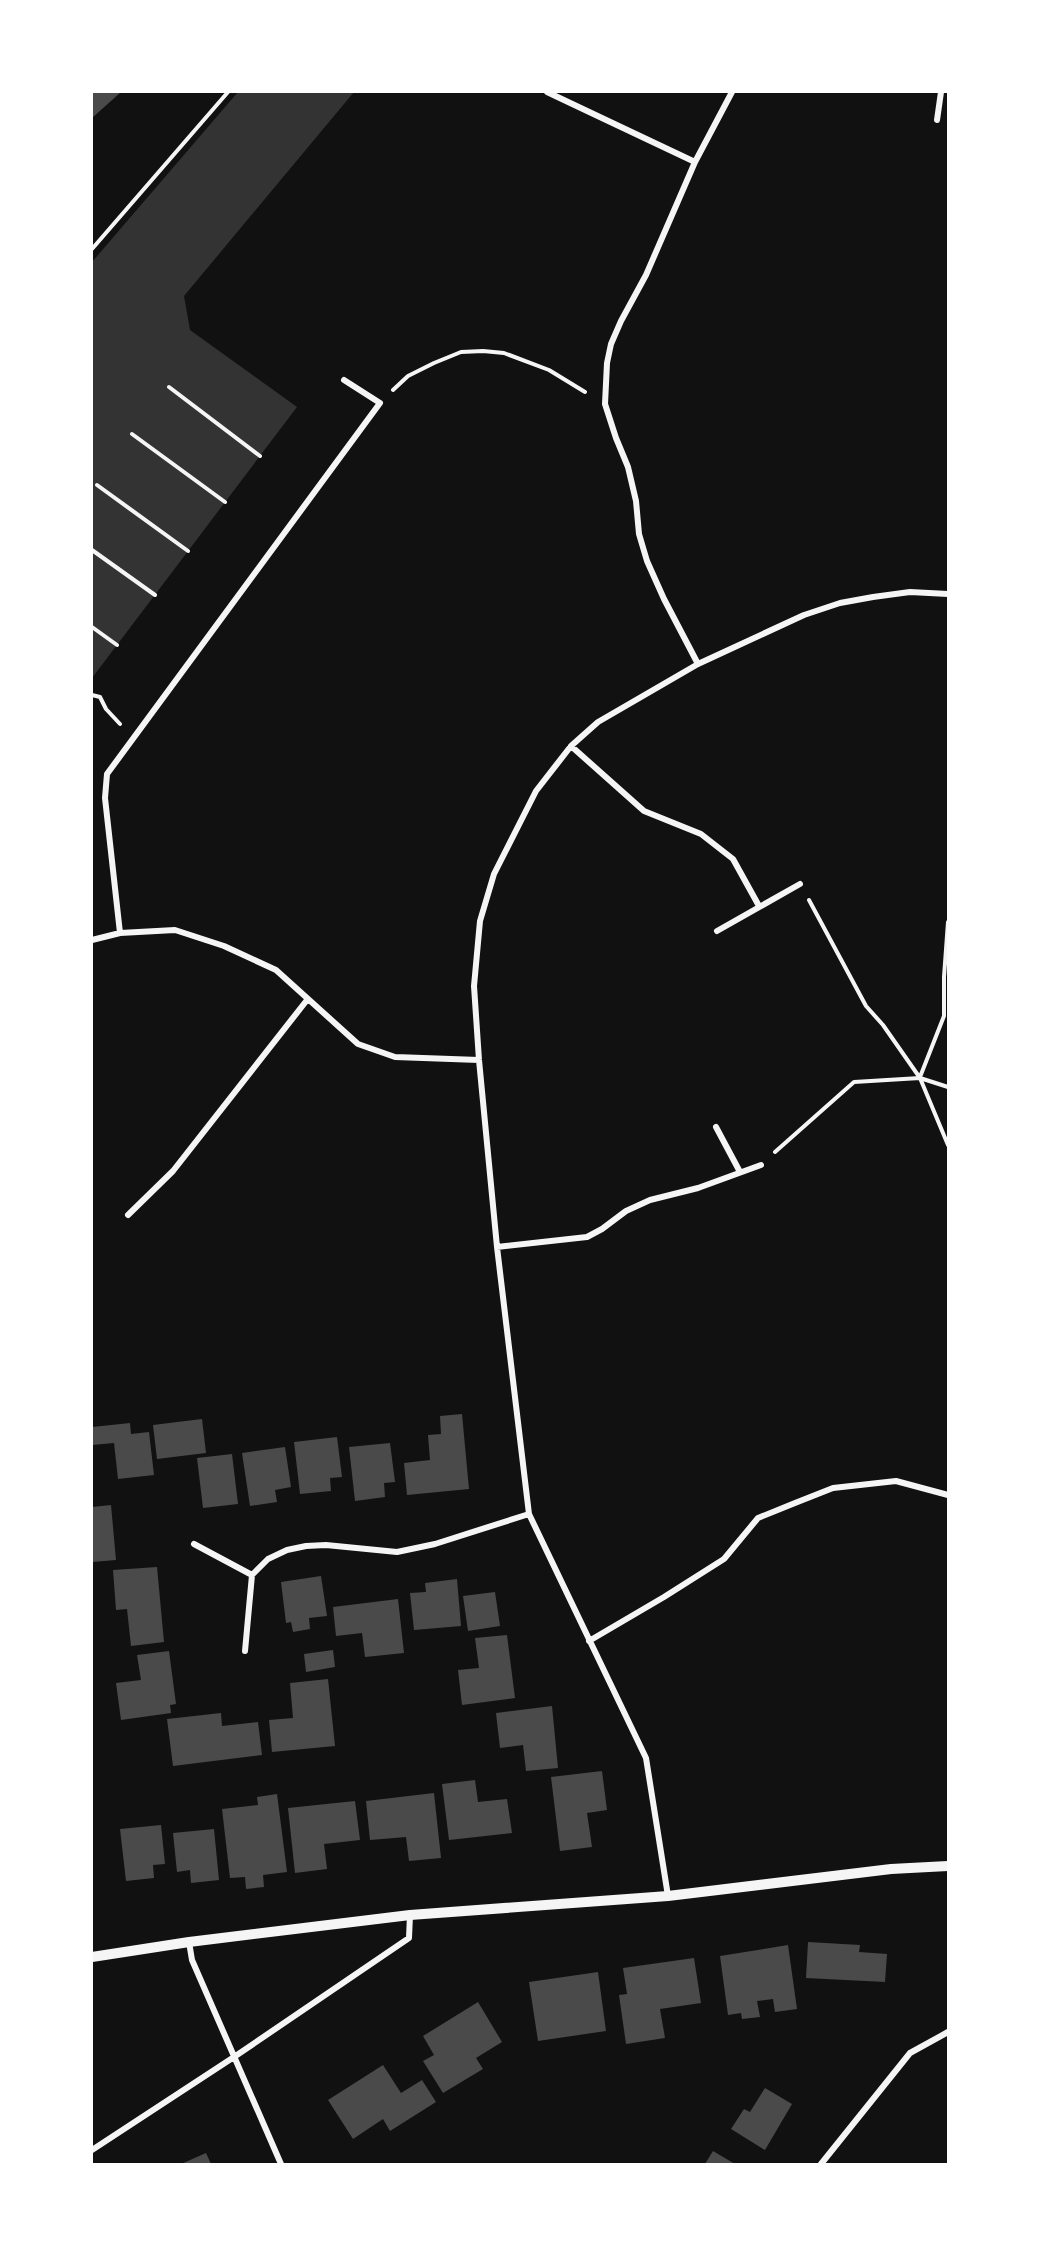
<svg xmlns="http://www.w3.org/2000/svg" width="1040" height="2256" font-family="'Open Sans',sans-serif">
<style>
.water{fill:#333}
.building{fill:#4a4a4a}
.lines{fill:none;stroke-linecap:round;stroke-linejoin:round}
.path{stroke:#f5f5f5;stroke-width:4}
.minor{stroke:#f5f5f5;stroke-width:6}
.tertiary{stroke:#f5f5f5;stroke-width:10}
</style>
<rect width="100%" height="100%" fill="#111"/>
<!-- water -->
<path class="water" d="M238 92H354L184 296 190 330 297 407 92 678V262Z"/>
<!-- building -->
<path class="building" d="M92 92H121L92 118Z
M462 1414 469 1489 407 1495 404 1463 430 1460 428 1435 441 1434 440 1416Z
M202 1419 206 1453 157 1459 153 1425Z
M130 1423 131 1434 149 1432 154 1475 118 1479 114 1443 92 1445V1427Z
M337 1437 342 1477 330 1478 331 1491 300 1494 294 1442Z
M390 1443 395 1482 384 1483 385 1497 355 1501 349 1447Z
M285 1447 291 1487 275 1490 277 1502 250 1506 242 1453Z
M232 1454 238 1504 203 1508 197 1458Z
M111 1505 116 1560 92 1562V1507Z
M157 1567 164 1642 131 1646 127 1609 116 1610 113 1570Z
M321 1576 327 1616 309 1618 310 1629 293 1632 291 1622 286 1623 281 1582Z
M457 1579 461 1626 414 1630 410 1593 426 1592 425 1583Z
M495 1592 500 1626 468 1631 463 1596Z
M398 1599 404 1653 365 1657 362 1633 336 1636 333 1607Z
M507 1635 515 1698 462 1705 458 1670 479 1668 475 1638Z
M333 1650 335 1667 306 1672 304 1654Z
M169 1651 176 1704 170 1705 171 1713 121 1720 116 1683 141 1680 137 1655Z
M328 1679 335 1746 272 1752 269 1720 293 1718 290 1683Z
M552 1706 558 1768 526 1771 523 1745 500 1748 496 1713Z
M221 1713 222 1726 258 1722 262 1755 173 1766 167 1719Z
M602 1771 607 1810 587 1813 592 1847 560 1851 551 1777Z
M475 1780 478 1802 507 1799 512 1833 449 1840 442 1784Z
M434 1793 441 1858 409 1861 406 1837 370 1840 366 1801Z
M277 1794 287 1872 263 1875 264 1887 246 1889 245 1877 230 1878 222 1809 258 1805 257 1797Z
M355 1801 360 1840 324 1844 327 1869 295 1873 288 1808Z
M161 1825 165 1864 153 1865 154 1878 126 1881 120 1829Z
M214 1829 219 1880 191 1883 190 1870 177 1872 173 1833Z
M808 1942 860 1945 859 1952 887 1954 885 1982 806 1978Z
M788 1945 797 2009 775 2012 773 1999 757 2001 760 2017 742 2019 741 2013 728 2015 720 1956Z
M694 1958 701 2003 660 2009 665 2038 626 2044 619 1995 627 1994 623 1968Z
M598 1972 606 2031 538 2041 529 1982Z
M478 2002 502 2042 476 2058 483 2069 443 2093 423 2061 434 2055 423 2036Z
M383 2065 401 2093 422 2080 436 2102 390 2131 383 2119 353 2139 328 2100Z
M765 2088 792 2104 765 2150 731 2129 744 2109 750 2112Z
M713 2151 735 2164H705Z
M206 2153 211 2164H181Z"/>
<g class="lines">
<!-- path -->
<path class="path" d="M92 249 228 92
M169 387 260 456
M393 390 408 376 434 363 461 352 483 351 504 353 549 370 585 392
M132 434 225 502
M97 485 188 551
M92 550 155 595
M92 627 117 645
M92 695 100 697 106 709 120 724
M809 900 866 1006 883 1025 920 1078 948 1145
M920 1077 944 1016V977L948 922
M775 1152 854 1082 920 1078 948 1087"/>
<!-- minor -->
<path class="minor" d="M547 92 695 162
M937 120 941 92
M698 664 664 599 647 561 639 534 636 501 628 467 616 438 605 404 607 363 611 344 621 321 646 275 695 162 732 92
M571 746 644 811 701 834 733 859 759 906
M717 931 800 884
M120 933 105 798 107 774 380 403 344 380
M92 940 120 933 175 930 224 946 276 970 358 1044 395 1057 479 1060
M716 1127 740 1172
M128 1215 173 1171 307 1000
M497 1247 587 1237 602 1229 626 1211 650 1200 698 1188 761 1165
M194 1544 252 1575 268 1559 287 1550 306 1546 326 1545 397 1552 435 1544 529 1514
M589 1641 664 1597 724 1559 758 1518 795 1503 833 1488 896 1481 948 1495
M245 1651 252 1575
M668 1896 646 1758 529 1514 497 1247 479 1060 474 986 480 921 494 874 536 791 571 746 598 722 698 664 804 615 840 603 873 597 910 592 948 594
M189 1942 192 1960 281 2164
M92 2150 234 2057 409 1938 410 1915
M821 2164 910 2053 948 2032"/>
<!-- tertiary -->
<path class="tertiary" d="M92 1957 189 1942 410 1915 668 1896 891 1869 948 1866"/>
</g>
<!-- border -->
<rect width="1040" height="2256" fill="none" stroke="#ffffff" stroke-width="186"/>
</svg>
